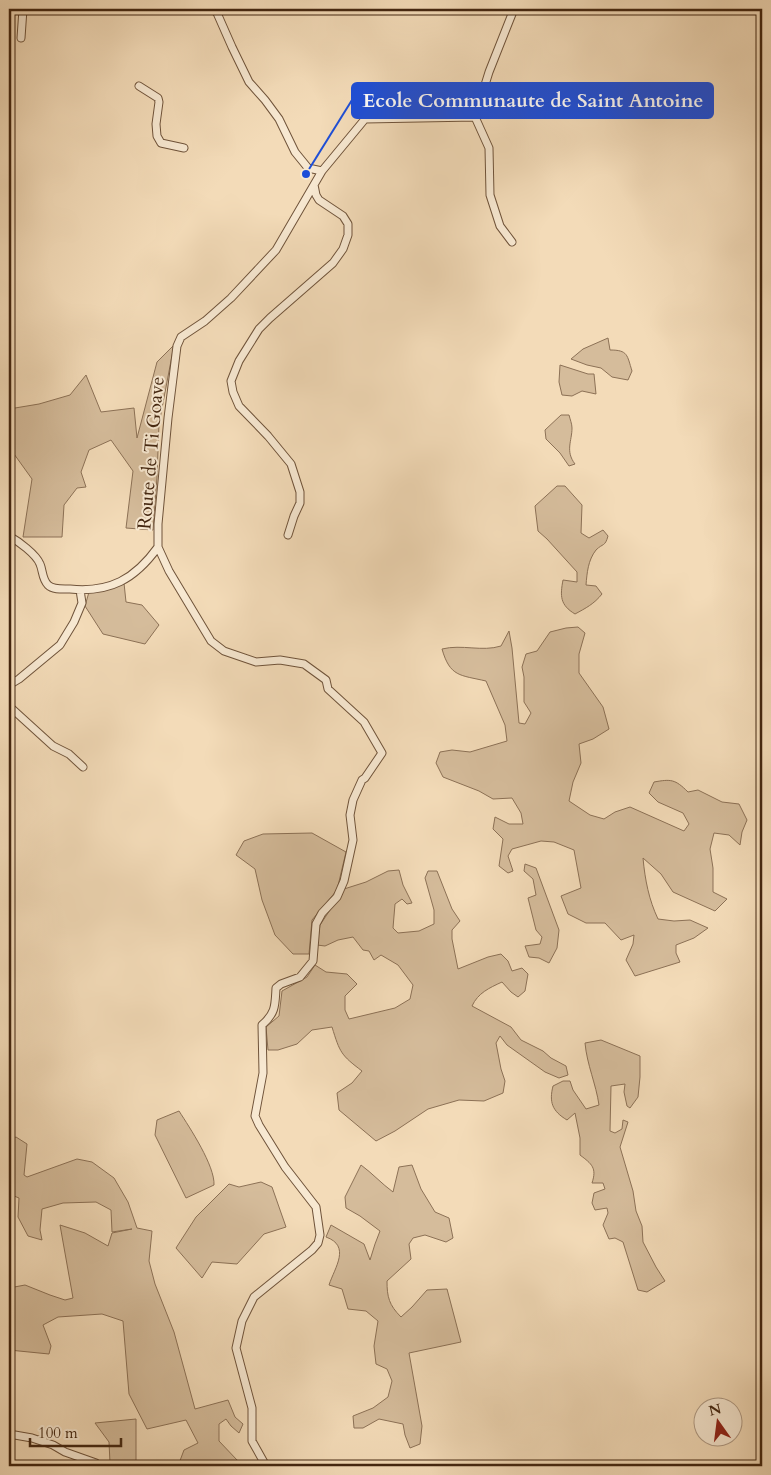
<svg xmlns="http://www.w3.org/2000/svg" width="771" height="1475" font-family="Cardo,serif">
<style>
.green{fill:#d5bc9b;stroke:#8c7156}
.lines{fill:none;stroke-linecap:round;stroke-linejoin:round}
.minor-casing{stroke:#6f533a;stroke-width:9}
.minor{stroke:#f7e8d1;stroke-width:7}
.labels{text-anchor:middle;stroke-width:4;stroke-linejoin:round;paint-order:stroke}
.street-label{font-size:19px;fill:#432610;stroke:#f7e8d1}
.leader{fill:none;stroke:#1d4ed8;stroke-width:2}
.callout-dot{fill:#1d4ed8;stroke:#f7e8d1;stroke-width:2}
.callout{fill:#1d4ed8;stroke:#1d4ed8;stroke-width:2}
.callout-label{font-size:20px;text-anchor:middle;font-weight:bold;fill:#fff}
</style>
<rect width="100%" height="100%" fill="#f3dbb8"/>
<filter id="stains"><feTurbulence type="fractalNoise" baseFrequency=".004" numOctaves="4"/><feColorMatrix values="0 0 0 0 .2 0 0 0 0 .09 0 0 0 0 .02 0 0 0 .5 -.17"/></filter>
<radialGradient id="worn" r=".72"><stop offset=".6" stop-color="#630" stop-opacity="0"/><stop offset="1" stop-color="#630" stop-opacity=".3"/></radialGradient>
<!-- green -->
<path class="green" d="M608 338 610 350C628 350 627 355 632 371L628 380 612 377 601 368 587 365 571 359 583 349Z
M174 345 159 424 157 477 153 530 126 528 133 471 111 440 89 450 81 472 86 487 77 488 64 505 62 537H23L32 479 9 447V409L39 404 70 395 86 375 101 412 134 408 137 438 157 362Z
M560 365 588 374H594L596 394 582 391 572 396 562 395 559 382Z
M561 415H569C570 419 572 424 572 428 572 441 565 451 575 464L569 466 560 453 546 439 545 430Z
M557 486H565L582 505 581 533 589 538 603 530 608 536C605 547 603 543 596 550 588 560 587 573 586 585L596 586 602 594C594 604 586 608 575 614 560 605 560 596 563 580L577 582V572L547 539 538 531 535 506Z
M124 583 126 602 142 605 159 625 145 644 103 634 85 606 89 592Z
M578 627 585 633 579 654V673L603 707 609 729 593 739 579 744 581 763 573 782 569 801 590 815 604 819 615 812 630 807 684 831 689 824 683 813 658 802 649 793 654 782C671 779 675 779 688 792L698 790 722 802 739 804 747 820 742 832 740 845 729 835 714 833 710 849 713 868V892L727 899 715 911 673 892 661 874 643 858C645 880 649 900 658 919L674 921 690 920 708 928 694 938 676 945V953L680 962 635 976 626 960 633 944 634 935 621 940 605 923H586L568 914 561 896 581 888 574 850 554 842 541 841 512 849 508 856 513 871 508 873 499 866 503 839 493 829 495 817 509 824H523L521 813 512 798 493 799 479 791 443 777 436 763 440 752 452 750 470 752 507 741 505 725 486 681C460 675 450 677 442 649 462 644 482 652 501 646L509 631 512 648 519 723 525 724 531 713 524 702V677L522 667 526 654 537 651 550 632 566 628Z
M312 833 346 852 337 890 312 920 309 954H293L275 935 262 900 255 869 236 855 244 841 263 834Z
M525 864 536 868 559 930 557 948 549 963 539 958 529 957 525 946 540 944 542 937 536 930 528 898 536 895 533 879 524 871Z
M399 870 403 885 412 903 407 904 402 899 395 904 393 928 398 933 419 931 434 924V910L425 878 428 871H437L452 909 460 921 452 930V939L458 969 488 957 501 954 508 961 512 971 522 968 528 974 525 991 518 997 511 992 502 982C489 988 478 993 472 1006L511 1027 521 1040 543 1051 551 1058 566 1066 568 1075 559 1078 545 1072 507 1045 500 1036 496 1043 501 1069 505 1081 503 1093 484 1101 459 1100 428 1109 395 1131 376 1141 339 1110 337 1093 352 1083 362 1071C341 1055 340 1053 332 1027L312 1030 297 1044 278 1050H268L266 1027 279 1016 282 991 307 977 315 965 326 972 347 974 357 984 345 996V1010L349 1019 395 1008 410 999 413 985 398 965 381 955 374 960 369 951 363 950 353 937 338 940 325 946 317 945 320 925 344 889 366 882 388 871Z
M601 1040 640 1056V1077L638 1097 630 1108 627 1106 624 1092 625 1084 611 1086 610 1131 615 1133 622 1129 623 1120 628 1122 620 1147 633 1191 636 1211 642 1226 643 1242 656 1267 665 1281 647 1292 638 1290 623 1242 615 1238 609 1239 603 1225 608 1213 607 1208 595 1210 592 1203 594 1193 605 1189 603 1183H592C597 1168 592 1164 580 1155V1138L575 1113 567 1120C552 1111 549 1102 553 1086L563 1081H570L573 1090 586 1109 599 1105C596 1084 587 1065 585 1043Z
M179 1111C190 1128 215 1166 214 1185L186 1198 155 1135 157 1120Z
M16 1137 27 1144 24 1175 27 1177 77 1159 92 1162 114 1178 128 1202 137 1228 152 1231 149 1261 155 1284 174 1332 195 1409 228 1400 235 1417 243 1424 239 1433 231 1426 226 1419 219 1424V1441L237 1460 245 1466H178L184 1450 198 1443 186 1420 147 1429 129 1394 123 1321 102 1314 58 1317 43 1325 51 1346 49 1354 9 1350V1288L25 1285 50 1295 65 1300 73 1298 60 1225 85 1233 108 1246 112 1233 132 1229 112 1232 111 1210 96 1202 63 1203 42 1209 40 1230 42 1240 28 1236 18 1217 19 1198 9 1194V1140Z
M361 1165C372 1173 382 1184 393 1192L399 1167 412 1165 421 1189 435 1212 449 1218 453 1238 446 1242 425 1235 413 1238 409 1244 411 1259 387 1281C387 1297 389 1305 401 1317L412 1307 427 1290 447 1289 461 1342 409 1353 422 1426 420 1444 410 1448 405 1435 403 1424 379 1419 363 1428H354L353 1416 373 1408 388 1397 392 1381 387 1369 376 1364 374 1346 378 1321 366 1311 348 1309 342 1289 329 1285C335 1267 351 1246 326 1237L331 1225 364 1244 370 1260 375 1244 380 1231 360 1216 346 1208 345 1197Z
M261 1182 272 1187 286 1227 264 1234 237 1264 212 1262 202 1278 176 1248 196 1217 229 1184 239 1187Z
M136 1419V1463H110L109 1442 95 1423Z"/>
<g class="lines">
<!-- minor casing -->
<g class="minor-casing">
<path id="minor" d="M213 9 217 13 232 47 249 82 265 100 279 119 295 152 308 168 322 171
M21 38 23 9
M139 86 158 98 159 102 156 124 157 136 161 143 184 148
M512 242 500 226 490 195 489 148 475 117 489 72 514 9
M288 535 294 516 300 503V492L291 464 268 436 239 406 233 392 231 381 239 361 259 329 270 318 333 263 343 249 348 235V224L343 216 319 200 316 195 314 185
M9 536C18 541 36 554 40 564 43 571 42 579 48 585 53 590 63 589 70 589 110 593 135 579 158 547
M9 685 19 679 60 645 74 622 82 603 80 590
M9 706 53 746 69 754 83 767
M9 1434 32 1438 53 1445 65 1452 96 1463 100 1466
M266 1466 252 1441V1408L236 1348 242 1321 254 1297 312 1250 318 1243 320 1235 316 1207 285 1167 259 1125 255 1116 263 1073 262 1025C276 1013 275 1005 276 988L281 984 300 977 313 961 316 924 322 913 337 897 344 881 353 840 350 815 353 800 362 780 365 778 382 753 364 722 328 689 326 680 304 664 280 660 256 662 224 651 211 641 169 571 158 547V524L168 418 177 346 181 337 205 321 231 298 276 250 322 171 365 119 475 117"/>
</g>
<!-- minor -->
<use href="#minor" class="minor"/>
</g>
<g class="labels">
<!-- street labels -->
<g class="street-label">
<text transform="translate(150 453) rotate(-85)" y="7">Route de Ti Goave</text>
</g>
</g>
<!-- callouts -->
<path class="leader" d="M306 174L352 100"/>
<circle class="callout-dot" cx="306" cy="174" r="5"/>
<rect class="callout" x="352" y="83" width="361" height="35" rx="5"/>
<g class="callout-label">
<text x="533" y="107">Ecole Communaute de Saint Antoine</text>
</g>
<!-- margin -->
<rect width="771" height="1475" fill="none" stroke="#f3dbb8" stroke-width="30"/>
<rect x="10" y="10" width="751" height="1455" fill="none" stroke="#432610" stroke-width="2.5"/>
<rect x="15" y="15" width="741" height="1445" fill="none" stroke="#432610"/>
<!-- north arrow -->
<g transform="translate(718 1422) rotate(346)"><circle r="24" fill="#f7e8d1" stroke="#af9a84"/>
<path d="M0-4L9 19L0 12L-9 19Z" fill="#8f2418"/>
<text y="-8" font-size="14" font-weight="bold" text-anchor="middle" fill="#432610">N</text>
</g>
<!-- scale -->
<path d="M30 1438v8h91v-8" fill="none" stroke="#432610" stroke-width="2.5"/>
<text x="38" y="1438" font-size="15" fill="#432610" stroke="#f7e8d1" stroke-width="4" paint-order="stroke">100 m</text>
<rect width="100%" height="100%" filter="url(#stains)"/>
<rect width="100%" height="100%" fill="url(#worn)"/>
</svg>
